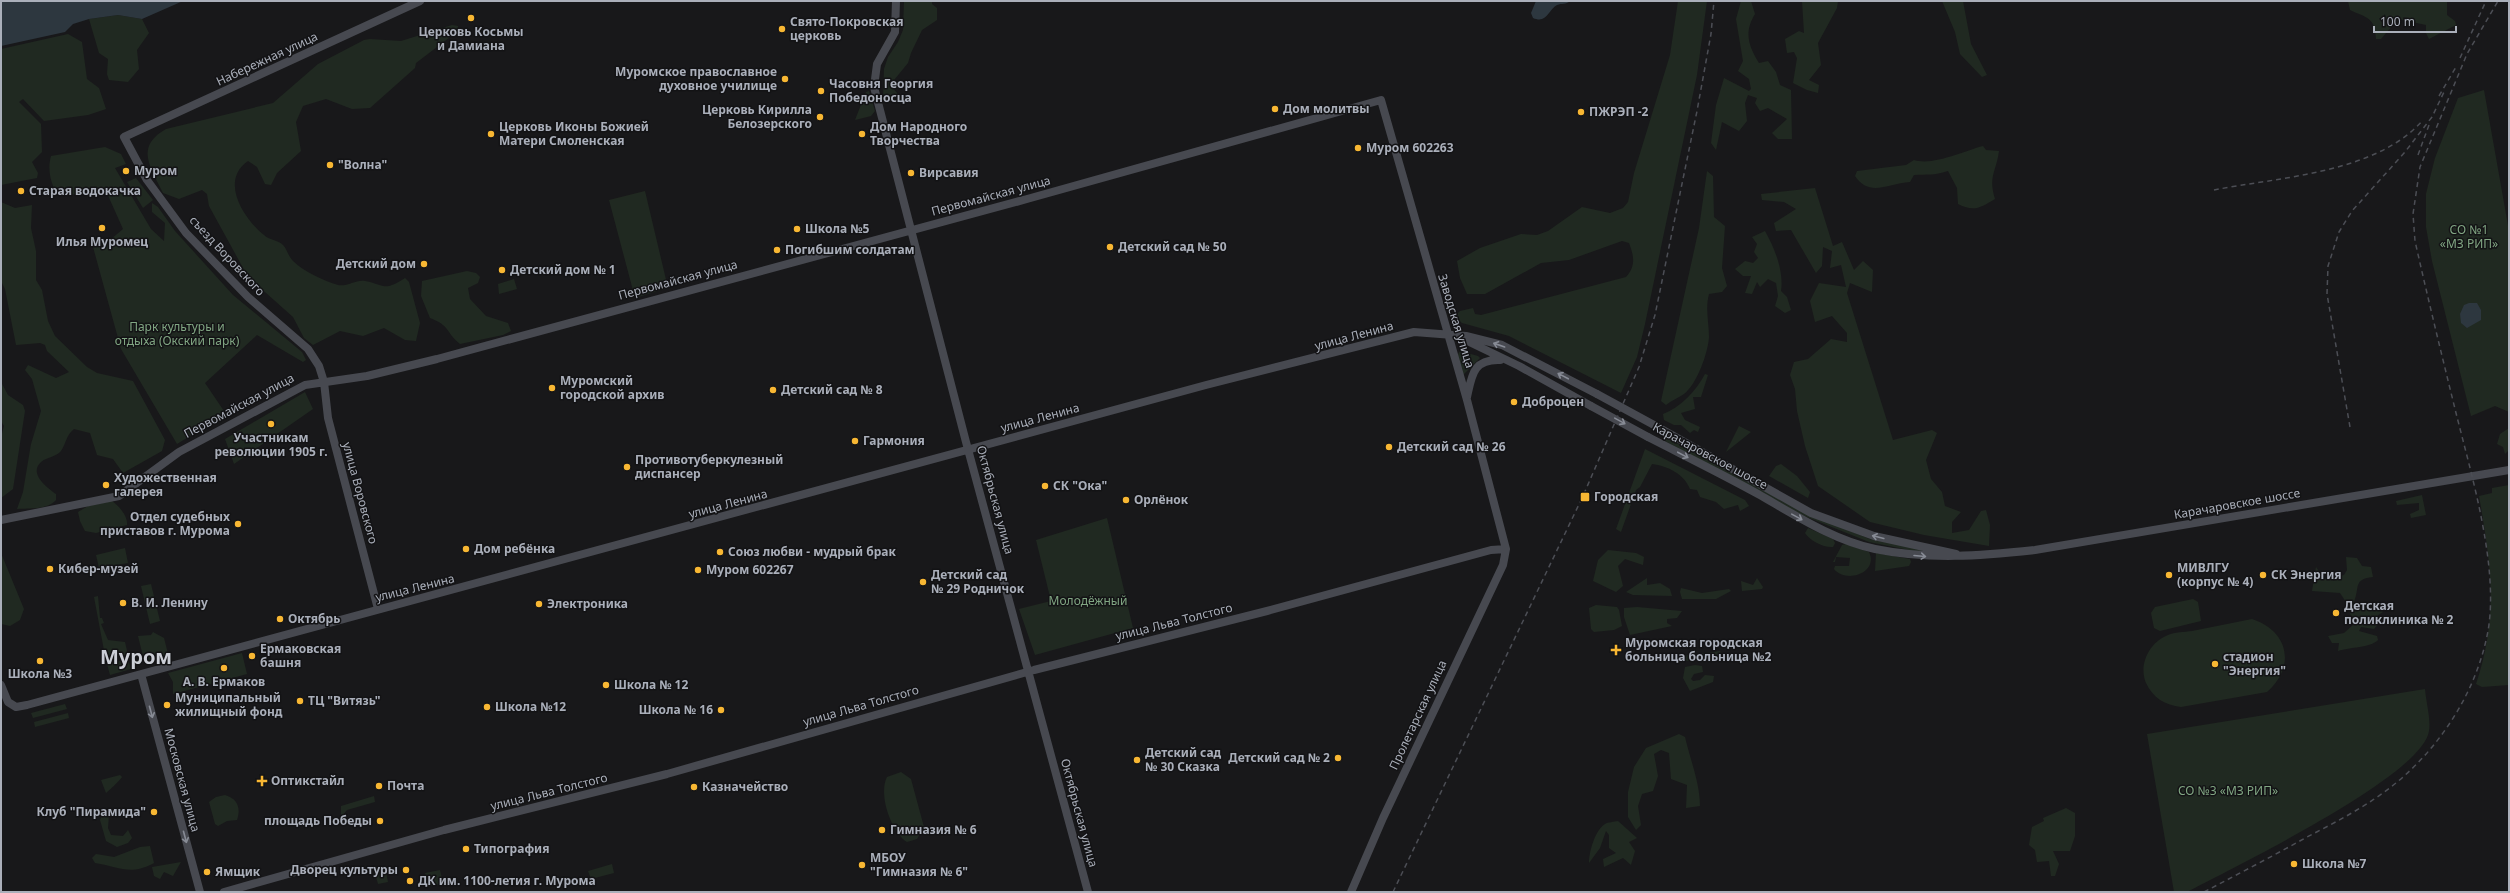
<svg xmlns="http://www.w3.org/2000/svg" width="2510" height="893" font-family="'Noto Sans',sans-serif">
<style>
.green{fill:#202921}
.water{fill:#2d373f}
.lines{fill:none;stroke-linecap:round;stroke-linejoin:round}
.secondary{stroke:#474950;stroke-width:8}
.rail{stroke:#4c4e55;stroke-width:1.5;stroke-dasharray:5 4;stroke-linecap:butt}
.secondary-bridge{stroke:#474950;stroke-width:8}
.oneway{stroke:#878b95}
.poi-dot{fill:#f8b733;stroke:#131315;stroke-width:1.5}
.labels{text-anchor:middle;stroke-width:3;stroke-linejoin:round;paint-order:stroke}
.poi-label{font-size:12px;font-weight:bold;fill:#aaafba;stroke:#131315;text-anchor:start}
.street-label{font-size:12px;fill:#aaafba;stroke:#131315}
.park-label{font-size:12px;fill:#81a683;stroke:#131315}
.town-label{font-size:20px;font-weight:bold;fill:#cbced6;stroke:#131315}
</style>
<rect width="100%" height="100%" fill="#18181a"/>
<!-- green -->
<path class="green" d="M904 1H932V4L937 8V20L922 30 911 53 908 63 890 85 898 94 895 98 883 100 884 69 888 57 898 42 903 30Z
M1678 1H1707L1697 75 1645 324 1637 357 1621 393 1509 336 1462 323 1454 317 1460 311 1473 308 1475 314 1481 315 1626 277C1636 266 1634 256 1629 243L1622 241 1569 260 1541 263 1485 294H1467L1460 278 1457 261 1480 248 1521 234 1537 235 1548 231 1582 207 1610 213 1623 208 1628 202 1634 173 1670 55Z
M1741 1H1751L1755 14C1744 32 1748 45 1759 63L1768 61 1776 72 1780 85 1791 90 1792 139H1778L1772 133 1787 119 1768 108 1760 111 1755 103 1757 98 1748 95 1745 103 1747 121 1739 131 1722 122 1716 150 1711 143 1716 105 1724 78 1749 91 1751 89 1749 79 1738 71 1743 61 1736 19Z
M1802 1H1838L1837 8 1818 43 1821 65 1809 80 1819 85 1818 93 1807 90 1793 83 1797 58 1794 52 1787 53 1785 39 1799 31 1804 33Z
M1942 1H1963L1971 44 1987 75 1982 77 1960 54 1955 32Z
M2348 1H2447V15L2455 21 2456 25 2429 39 2426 33V25L2398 19 2381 39H2376C2375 17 2367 18 2350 10Z
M118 15 142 19 149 33 137 50 139 69 128 82 109 80 107 74 108 59 99 53 89 19Z
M452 25 458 26V31L416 63 415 68 370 108 352 109 326 99 303 106 296 122 301 151 277 173 271 185 265 184 257 167 248 161C219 181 244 219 264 235 269 240 278 240 283 245 287 249 288 256 293 261 303 271 324 281 338 285 347 287 357 279 365 281 386 285 383 292 405 278L409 282 420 323 416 341 405 340 384 328 363 336 340 331 313 345 304 338 293 317 248 277 209 206 207 194 202 190 179 199 163 193C151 168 134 147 166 129L273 103 318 64 364 40 370 39 401 41Z
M68 34 82 42 87 79 99 88 106 109 88 115 44 121 23 99 19 102 41 124 42 152 32 162 38 173 37 178 1 185V49Z
M2484 90 2509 231V412L2495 406 2471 416 2432 261 2426 227V194L2435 158 2458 98Z
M869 91 875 111 871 116 855 120 866 92Z
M1983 146 1986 150 1999 151C1996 173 1988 176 1995 199 1980 208 1974 212 1958 204L1957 188 1948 171C1933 176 1928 174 1914 175L1910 182C1888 183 1870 198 1855 176L1857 171 1906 165 1914 160C1933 166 1964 151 1983 146Z
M105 147 121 154 126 164 115 168 151 229 164 241 165 223 152 212V203L158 207 175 231 233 295 302 352 306 360 303 362 257 335 205 383 226 414 177 444 121 349 93 247 110 240 123 229 106 191 58 196C51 184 47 170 51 156Z
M1707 171 1713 176 1714 217 1725 226 1722 268 1727 286 1722 292 1709 294C1705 309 1709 322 1709 337 1708 353 1697 384 1684 394 1678 398 1672 400 1666 405L1661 401 1699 228Z
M136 178 153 200 143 208 127 182Z
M1815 188 1833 246 1842 242 1854 270 1863 261 1873 270 1872 292 1850 283 1847 293 1893 440 1932 430 1937 433 1926 460 1931 479 1942 492 1945 506 1961 512 1952 522V533L1969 530 1981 511 1986 510 1990 525 1989 546 1924 535 1870 522 1818 486 1805 446 1797 411 1795 389 1790 375 1794 362 1808 359 1831 339 1847 342V333L1832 316 1815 322 1810 301 1819 283 1846 287 1841 265 1830 268 1832 251 1823 247 1822 266 1816 273 1791 230 1776 231 1774 223 1796 209 1784 202 1762 200 1761 194Z
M645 191 668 288 635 298 609 200Z
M1 202 15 208 32 205 31 228 36 251V280L42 290 48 321 55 336 87 367 97 373 133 381 165 440 162 451 123 473 113 459 97 455 90 433 74 429C66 435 66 444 61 451 56 457 47 457 41 462 28 474 48 488 56 494V500C47 510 30 508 17 509L23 492 31 444 41 411 32 379 25 370 28 365 56 378 69 372 47 351 45 345 40 343 16 345 5 289 1 281Z
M1765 231C1775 249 1784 271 1781 291L1787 297 1791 310 1785 313 1775 306 1778 296 1776 283 1768 279 1760 287 1757 282 1752 294 1745 293 1751 276H1743L1735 269 1745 261 1753 263 1758 258 1754 252 1757 244 1752 237Z
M467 271 476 273 480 277 478 283 468 288 470 299 486 316 508 323 511 331 503 335 460 344C445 332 451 326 430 318L421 296 422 281Z
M514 279 517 289 499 294 498 284Z
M1460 351 1478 356 1480 358 1463 375 1457 356Z
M1705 374 1708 375 1701 397H1693L1695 409 1681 413 1685 420 1700 427 1698 432 1694 430 1690 433 1681 425H1674L1664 420 1663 414C1681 407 1696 391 1705 374Z
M1 382 8 395 23 405 25 411 13 489 1 498V437L4 426 1 421Z
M305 392 313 409 234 464 225 439Z
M1739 426 1751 432 1726 452Z
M2509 428V450L2505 454 2503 447 2497 444 2500 434Z
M1665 437 1803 512 1870 539 1925 550 1924 553 1869 542 1802 515 1663 440Z
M1645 449 1745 500 1749 506 1740 511 1738 505 1724 509 1716 502 1700 497 1697 490 1690 489C1684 474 1668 466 1652 464L1640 487 1636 490 1621 532 1616 529Z
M1781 464 1797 476 1810 492 1808 498 1769 476 1776 466Z
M2509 485V685L2482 687 2476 684C2499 615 2491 565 2479 496L2492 493V488Z
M2422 495 2426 515 2411 518 2410 514 2419 510V503L2397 505 2396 501Z
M112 501C119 506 128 516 127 525L96 533 85 531 80 521 78 512 88 506Z
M1107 518 1133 628 1035 655 1019 609 1051 601 1036 540Z
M1808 528 1833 539 1835 543 1833 547C1824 548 1810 541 1805 533Z
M1846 544 1869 552C1879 573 1846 584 1834 569L1835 566H1849L1850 558 1836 557 1835 562H1833L1842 545Z
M125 548 128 563 99 568 96 555Z
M1608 550 1636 553 1644 557 1643 565 1625 559 1618 566 1623 586 1616 592 1593 581 1598 560Z
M1 553 24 609 20 620 10 626 1 624Z
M1876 553 1910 559 1911 562 1909 566 1875 571Z
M2346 557 2357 558 2362 566 2371 567 2373 577C2353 579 2360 587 2354 602L2356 606 2379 607 2383 612 2378 615 2379 623 2374 629 2361 627 2359 631 2377 636 2378 640C2370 648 2350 647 2338 651L2339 643H2332L2328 636 2344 633 2353 625 2348 605 2340 593 2312 591 2316 567 2324 579 2344 575 2347 570Z
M1647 578V585L1660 583 1670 589 1672 596 1633 595 1626 592Z
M1757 578 1763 587 1762 589 1742 591 1741 581 1753 585Z
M151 584 160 621 150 624 141 586Z
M1681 588 1702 593 1729 589 1731 591 1716 599H1682L1680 592Z
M98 596 100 618H102L104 623 101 624 108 640 125 642 128 655 106 661 94 597Z
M2193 599 2198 602 2201 621 2160 631 2154 628 2151 613 2155 607Z
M1596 605 1617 607 1619 610 1622 626 1614 630 1594 632 1591 629 1589 608Z
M1637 607 1682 611 1677 618 1667 619V623L1672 626 1630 635 1624 617V608Z
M2252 619C2289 631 2296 667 2267 692L2181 707C2165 705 2153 698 2146 683 2138 664 2150 642 2168 635 2175 632 2184 632 2192 631 2212 627 2232 623 2252 619Z
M153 632 164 638 169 658 145 664 138 636 151 635Z
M1720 651 1722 655 1714 659 1687 661 1684 659 1687 655Z
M242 653 247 674 173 694V682L168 673Z
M128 659 131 669 110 675 107 664Z
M1695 665 1702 666 1703 672 1694 674 1691 679 1693 681 1700 680 1705 675 1714 676 1713 682 1690 691 1683 678 1685 667Z
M2425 689C2426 702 2431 719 2429 731 2423 776 2230 869 2187 892H2174L2147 734Z
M65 704 67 709 33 718 31 713Z
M68 713 69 718 35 727 34 722Z
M1679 734 1685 737C1690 759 1700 783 1700 806L1686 808 1687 785 1671 779 1669 753 1661 750 1654 754 1658 776 1653 791 1642 794 1638 806 1641 825 1636 830 1628 817V792L1634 767 1646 748Z
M901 772 911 779 924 827 917 839 907 842C891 832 878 794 887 777Z
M120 775 122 777C121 779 108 792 106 793L101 780Z
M225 795C238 799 241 808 237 820L227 821 218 826 215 824 209 802 216 797Z
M374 796 375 802 347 810 341 817V806Z
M2066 808 2075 813V836L2070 851H2053L2059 864 2055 876H2051L2049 861 2037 862 2035 850 2029 845 2032 827 2044 821 2043 818Z
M107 812 109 815 108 828 111 835 123 836 128 830 132 838 128 843 117 847 106 841 100 820 103 813Z
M1618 821 1637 838 1629 842 1635 851 1631 865 1623 858 1604 867 1603 859 1616 853 1609 848V835L1606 831 1600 848 1589 863C1589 852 1595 830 1605 824 1608 822 1614 822 1618 821Z
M150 846 154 863C130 876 120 867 95 863L92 858 96 854 114 857 140 847Z
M181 862 173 876 164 872 160 879 154 876 152 867Z
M612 864 614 873 591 879 588 871Z
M385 867 388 882 378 884 374 870Z
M440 870 443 883 428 887 425 873Z"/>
<!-- water -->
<path class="water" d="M1 1H183L142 19 118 15 89 19 73 24 65 32 1 46Z
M1536 1H1570C1566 5 1562 3 1557 5 1548 10 1547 24 1533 18L1531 13Z
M2469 303H2477L2481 310V320L2467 328 2461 323 2460 314 2464 305Z"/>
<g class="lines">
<!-- secondary -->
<path class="secondary" d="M896 1 895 32 877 64 874 87 966 442 1088 892
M1459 337 1519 366 1591 406
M1467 397C1472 375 1473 359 1500 360
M1654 425 1811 513 1874 536 1956 554
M1648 437C1685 456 1722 474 1758 494 1795 515 1833 540 1875 549 1929 560 1981 556 2035 550L2509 470
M1 520 119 496 179 452 305 385 367 376 437 359 1027 199 1381 100 1467 400 1506 549 1503 565 1383 818 1351 892
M378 609 328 418 324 382 319 366 308 349 248 297 186 233 147 180 124 137 420 1
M141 674 200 892
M1 685 8 702 16 707 27 705 1206 385 1414 332 1466 336 1502 345 1597 394
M224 892 444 830 667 774 1034 670 1267 611 1491 550 1506 549"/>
<!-- rail -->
<path class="rail" d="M2460 58 2486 1
M2439 96 2456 67
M2418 155 2429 125
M2214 190C2280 177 2377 173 2423 120
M2350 427 2327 294 2328 266 2339 232 2352 211 2405 152 2432 117 2444 92
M1393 892 1583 496 1639 367 1655 315 1697 111 1711 34 1714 1
M2204 892C2238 874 2273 856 2307 837 2338 821 2369 805 2396 783 2442 745 2477 690 2488 631 2499 567 2472 477 2456 413 2442 356 2428 299 2415 241L2413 214 2420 167 2467 54 2498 1"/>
<!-- secondary-bridge -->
<path class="secondary-bridge" d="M1597 394 1654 425
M1591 406 1648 437"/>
</g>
<!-- one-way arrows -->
<defs><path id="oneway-shaft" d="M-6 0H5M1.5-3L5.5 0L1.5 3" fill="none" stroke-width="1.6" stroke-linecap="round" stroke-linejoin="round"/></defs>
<g class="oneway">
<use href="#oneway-shaft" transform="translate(1499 345) rotate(-161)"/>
<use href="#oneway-shaft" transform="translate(1563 376) rotate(-152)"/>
<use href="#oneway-shaft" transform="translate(1620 421) rotate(29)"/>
<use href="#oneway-shaft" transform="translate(1683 455) rotate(28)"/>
<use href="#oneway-shaft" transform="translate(1797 517) rotate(29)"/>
<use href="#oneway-shaft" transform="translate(1878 537) rotate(-166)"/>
<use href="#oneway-shaft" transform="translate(1920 556) rotate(5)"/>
<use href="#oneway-shaft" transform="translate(151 712) rotate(75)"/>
<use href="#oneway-shaft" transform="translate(185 837) rotate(75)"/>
</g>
<!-- markers -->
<g class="poi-dot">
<circle cx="471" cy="18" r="4"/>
<circle cx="782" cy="29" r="4"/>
<circle cx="785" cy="79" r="4"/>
<circle cx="821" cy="91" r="4"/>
<circle cx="1275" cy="109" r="4"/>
<circle cx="1581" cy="112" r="4"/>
<circle cx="820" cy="117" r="4"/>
<circle cx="491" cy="134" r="4"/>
<circle cx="862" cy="134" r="4"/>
<circle cx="1358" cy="148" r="4"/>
<circle cx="330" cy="165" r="4"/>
<circle cx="126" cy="171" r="4"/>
<circle cx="911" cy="173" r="4"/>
<circle cx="21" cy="191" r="4"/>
<circle cx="102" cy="228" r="4"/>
<circle cx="797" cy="229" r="4"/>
<circle cx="1110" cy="247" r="4"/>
<circle cx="777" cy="250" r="4"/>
<circle cx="424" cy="264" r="4"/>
<circle cx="502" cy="270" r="4"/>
<circle cx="552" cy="388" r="4"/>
<circle cx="773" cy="390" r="4"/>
<circle cx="1514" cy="402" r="4"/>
<circle cx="271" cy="424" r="4"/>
<circle cx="855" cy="441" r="4"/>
<circle cx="1389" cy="447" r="4"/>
<circle cx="627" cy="467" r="4"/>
<circle cx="106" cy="485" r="4"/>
<circle cx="1045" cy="486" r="4"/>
<rect x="1580" y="492" width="10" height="10" rx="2"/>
<circle cx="1126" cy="500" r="4"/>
<circle cx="238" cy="524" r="4"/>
<circle cx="466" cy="549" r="4"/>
<circle cx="720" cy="552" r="4"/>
<circle cx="50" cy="569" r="4"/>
<circle cx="698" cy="570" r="4"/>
<circle cx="2169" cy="575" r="4"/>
<circle cx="2263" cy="575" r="4"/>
<circle cx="923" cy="582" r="4"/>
<circle cx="123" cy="603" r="4"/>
<circle cx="539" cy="604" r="4"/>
<circle cx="2336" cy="613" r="4"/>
<circle cx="280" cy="619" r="4"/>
<path d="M1614 644h4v4h4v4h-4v4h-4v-4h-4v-4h4z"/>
<circle cx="252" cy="656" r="4"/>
<circle cx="40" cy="661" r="4"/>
<circle cx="2215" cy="664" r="4"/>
<circle cx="224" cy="668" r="4"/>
<circle cx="606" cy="685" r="4"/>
<circle cx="300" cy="701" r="4"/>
<circle cx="167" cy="705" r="4"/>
<circle cx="487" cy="707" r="4"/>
<circle cx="721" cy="710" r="4"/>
<circle cx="1338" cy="758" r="4"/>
<circle cx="1137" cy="760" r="4"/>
<path d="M260 775h4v4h4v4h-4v4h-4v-4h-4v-4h4z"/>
<circle cx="379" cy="786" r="4"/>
<circle cx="694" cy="787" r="4"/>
<circle cx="154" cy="812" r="4"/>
<circle cx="380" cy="821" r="4"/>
<circle cx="882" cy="830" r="4"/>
<circle cx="466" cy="849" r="4"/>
<circle cx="2294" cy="864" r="4"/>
<circle cx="862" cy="865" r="4"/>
<circle cx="406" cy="870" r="4"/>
<circle cx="207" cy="872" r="4"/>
<circle cx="410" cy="881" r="4"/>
</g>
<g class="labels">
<!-- poi labels -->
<g class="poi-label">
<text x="790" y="26">Свято-Покровская<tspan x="790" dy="14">церковь</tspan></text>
<text x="471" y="36" text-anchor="middle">Церковь Косьмы<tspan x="471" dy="14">и Дамиана</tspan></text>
<text x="777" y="76" text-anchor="end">Муромское православное<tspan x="777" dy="14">духовное училище</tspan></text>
<text x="829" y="88">Часовня Георгия<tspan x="829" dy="14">Победоносца</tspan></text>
<text x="1283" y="113">Дом молитвы</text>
<text x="812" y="114" text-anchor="end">Церковь Кирилла<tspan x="812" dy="14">Белозерского</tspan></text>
<text x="1589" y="116">ПЖРЭП -2</text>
<text x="499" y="131">Церковь Иконы Божией<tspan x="499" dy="14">Матери Смоленская</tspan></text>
<text x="870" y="131">Дом Народного<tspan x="870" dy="14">Творчества</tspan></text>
<text x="1366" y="152">Муром 602263</text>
<text x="338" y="169">"Волна"</text>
<text x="134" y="175">Муром</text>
<text x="919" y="177">Вирсавия</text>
<text x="29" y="195">Старая водокачка</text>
<text x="805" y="233">Школа №5</text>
<text x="102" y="246" text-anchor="middle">Илья Муромец</text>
<text x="1118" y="251">Детский сад № 50</text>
<text x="785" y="254">Погибшим солдатам</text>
<text x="416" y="268" text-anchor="end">Детский дом</text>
<text x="510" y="274">Детский дом № 1</text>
<text x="560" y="385">Муромский<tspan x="560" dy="14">городской архив</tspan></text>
<text x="781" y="394">Детский сад № 8</text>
<text x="1522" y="406">Доброцен</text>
<text x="271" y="442" text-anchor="middle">Участникам<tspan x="271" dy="14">революции 1905 г.</tspan></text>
<text x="863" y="445">Гармония</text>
<text x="1397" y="451">Детский сад № 26</text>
<text x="635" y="464">Противотуберкулезный<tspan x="635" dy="14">диспансер</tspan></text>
<text x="114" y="482">Художественная<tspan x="114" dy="14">галерея</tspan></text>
<text x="1053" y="490">СК "Ока"</text>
<text x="1594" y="501">Городская</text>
<text x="1134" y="504">Орлёнок</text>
<text x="230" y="521" text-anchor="end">Отдел судебных<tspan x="230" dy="14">приставов г. Мурома</tspan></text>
<text x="474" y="553">Дом ребёнка</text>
<text x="728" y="556">Союз любви - мудрый брак</text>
<text x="2177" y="572">МИВЛГУ<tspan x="2177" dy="14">(корпус № 4)</tspan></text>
<text x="58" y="573">Кибер-музей</text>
<text x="706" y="574">Муром 602267</text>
<text x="931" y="579">Детский сад<tspan x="931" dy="14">№ 29 Родничок</tspan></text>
<text x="2271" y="579">СК Энергия</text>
<text x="131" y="607">В. И. Ленину</text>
<text x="547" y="608">Электроника</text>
<text x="2344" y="610">Детская<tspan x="2344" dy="14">поликлиника № 2</tspan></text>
<text x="288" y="623">Октябрь</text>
<text x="1625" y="647">Муромская городская<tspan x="1625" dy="14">больница больница №2</tspan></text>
<text x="260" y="653">Ермаковская<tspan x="260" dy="14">башня</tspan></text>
<text x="2223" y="661">стадион<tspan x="2223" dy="14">"Энергия"</tspan></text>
<text x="40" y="678" text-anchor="middle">Школа №3</text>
<text x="224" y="686" text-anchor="middle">А. В. Ермаков</text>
<text x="614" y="689">Школа № 12</text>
<text x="175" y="702">Муниципальный<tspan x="175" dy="14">жилищный фонд</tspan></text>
<text x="308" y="705">ТЦ "Витязь"</text>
<text x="495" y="711">Школа №12</text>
<text x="713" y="714" text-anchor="end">Школа № 16</text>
<text x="1145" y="757">Детский сад<tspan x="1145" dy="14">№ 30 Сказка</tspan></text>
<text x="1330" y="762" text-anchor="end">Детский сад № 2</text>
<text x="271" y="785">Оптикстайл</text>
<text x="387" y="790">Почта</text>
<text x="702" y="791">Казначейство</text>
<text x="146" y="816" text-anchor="end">Клуб "Пирамида"</text>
<text x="372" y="825" text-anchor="end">площадь Победы</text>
<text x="890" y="834">Гимназия № 6</text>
<text x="474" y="853">Типография</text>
<text x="870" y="862">МБОУ<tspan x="870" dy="14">"Гимназия № 6"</tspan></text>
<text x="2302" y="868">Школа №7</text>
<text x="398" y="874" text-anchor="end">Дворец культуры</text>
<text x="215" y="876">Ямщик</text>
<text x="418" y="885">ДК им. 1100-летия г. Мурома</text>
</g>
<!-- street labels -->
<g class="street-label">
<text transform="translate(267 59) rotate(-25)" y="4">Набережная улица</text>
<text transform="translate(991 196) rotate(-15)" y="4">Первомайская улица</text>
<text transform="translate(227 256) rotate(47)" y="4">съезд Воровского</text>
<text transform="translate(678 280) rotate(-15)" y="4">Первомайская улица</text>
<text transform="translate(1456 321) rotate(73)" y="4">Заводская улица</text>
<text transform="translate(1354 336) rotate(-15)" y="4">улица Ленина</text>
<text transform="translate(239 406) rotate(-28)" y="4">Первомайская улица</text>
<text transform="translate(1040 418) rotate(-15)" y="4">улица Ленина</text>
<text transform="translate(1710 456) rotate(28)" y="4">Карачаровское шоссе</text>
<text transform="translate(360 493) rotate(75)" y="4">улица Воровского</text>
<text transform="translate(995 500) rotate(75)" y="4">Октябрьская улица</text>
<text transform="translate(728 504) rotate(-15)" y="4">улица Ленина</text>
<text transform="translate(2237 504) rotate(-10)" y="4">Карачаровское шоссе</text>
<text transform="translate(415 588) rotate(-14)" y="4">улица Ленина</text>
<text transform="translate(1174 622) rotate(-14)" y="4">улица Льва Толстого</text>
<text transform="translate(861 706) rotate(-16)" y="4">улица Льва Толстого</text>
<text transform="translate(1418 715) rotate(-65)" y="4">Пролетарская улица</text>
<text transform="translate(182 780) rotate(75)" y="4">Московская улица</text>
<text transform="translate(549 792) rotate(-14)" y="4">улица Льва Толстого</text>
<text transform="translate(1079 813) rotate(75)" y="4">Октябрьская улица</text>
</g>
<!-- park labels -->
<g class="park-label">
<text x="2469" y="234">СО №1<tspan x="2469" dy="14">«МЗ РИП»</tspan></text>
<text x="177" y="331">Парк культуры и<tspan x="177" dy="14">отдыха (Окский парк)</tspan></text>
<text x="1088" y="605">Молодёжный</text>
<text x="2228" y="795">СО №3 «МЗ РИП»</text>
</g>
<!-- town labels -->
<g class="town-label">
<text x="136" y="664">Муром</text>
</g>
</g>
<!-- border -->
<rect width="2510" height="893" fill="none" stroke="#aaafba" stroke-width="4"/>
<!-- scale -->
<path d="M2374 26v6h82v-6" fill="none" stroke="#aaafba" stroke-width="2"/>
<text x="2380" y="26" font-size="12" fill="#aaafba" stroke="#131315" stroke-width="3" paint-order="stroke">100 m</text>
</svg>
